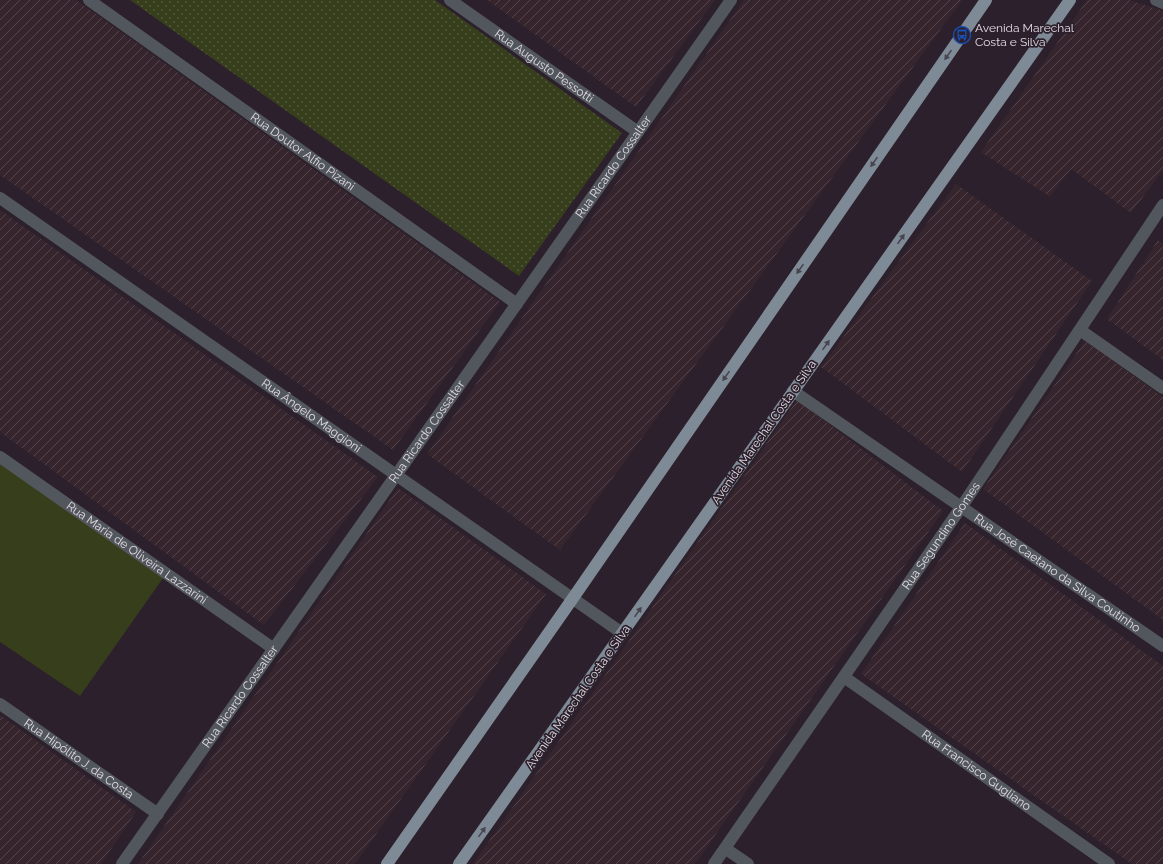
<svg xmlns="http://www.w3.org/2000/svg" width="1163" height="864" font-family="Raleway,sans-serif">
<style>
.industrial{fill:url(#industrial-furrows)}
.grass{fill:url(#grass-dots)}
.pitch{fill:#373e1c}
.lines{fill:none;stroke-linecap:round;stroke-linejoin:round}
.minor{stroke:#52575d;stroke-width:12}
.major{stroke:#7f8a97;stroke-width:12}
.oneway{fill:#484551}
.labels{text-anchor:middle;stroke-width:3.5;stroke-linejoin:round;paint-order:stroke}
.poi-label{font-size:12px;fill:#e2dbe2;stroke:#2b202b;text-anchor:start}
.street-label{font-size:12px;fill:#e2dbe2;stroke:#2b202b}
</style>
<defs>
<pattern id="industrial-furrows" width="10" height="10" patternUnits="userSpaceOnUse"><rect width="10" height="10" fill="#37252d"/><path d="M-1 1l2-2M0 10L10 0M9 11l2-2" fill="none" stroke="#54444b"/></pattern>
<pattern id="grass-dots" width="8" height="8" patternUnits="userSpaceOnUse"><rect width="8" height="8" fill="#373e1c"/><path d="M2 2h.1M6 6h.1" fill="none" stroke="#54593d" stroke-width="1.8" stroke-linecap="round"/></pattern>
</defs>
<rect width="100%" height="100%" fill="#2b202b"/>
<!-- industrial -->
<path class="industrial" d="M0 0H76L500 302 393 450 0 175Z
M487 0H715L636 107Z
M744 0H962L560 550 427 454Z
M1087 0H1129L1163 11V170L1131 213 1071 169 1050 197 981 152Z
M956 184 1092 281 962 472 821 367Z
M0 210 378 477 264 625 0 432Z
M1158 240 1163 244V360L1107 319Z
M1085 341 1163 397V620L983 489Z
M797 400 943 511 695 864H473Z
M398 488 546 594 355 864H138Z
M965 523 1163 666V864H1132L861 674Z
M0 715 136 812 101 864H0Z"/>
<!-- grass -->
<path class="grass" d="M130 0H435L622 133 519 276Z"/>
<!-- pitch -->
<path class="pitch" d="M0 452 168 571 80 696 0 642Z"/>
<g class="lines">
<!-- minor -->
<g class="minor">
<path id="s1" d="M89 0 517 304"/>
<path id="s2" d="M450 0 638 132"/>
<path d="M1156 0 1163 3"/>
<path id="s3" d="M0 198 622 633"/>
<path d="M1080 330 1163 388"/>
<path id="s4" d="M793 391 1163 646"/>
<path id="s5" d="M0 457 274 649"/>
<path id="s6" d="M844 677 1109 864"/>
<path id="s7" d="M0 704 158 814"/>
<path d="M726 849 748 864"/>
<path id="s8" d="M122 864 731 0"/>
<path id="s9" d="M714 864 962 506 1163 205"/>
</g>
<!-- major -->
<path class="major" d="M387 864 573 598 986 0
M459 864 1070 0"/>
</g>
<!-- one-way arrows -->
<defs><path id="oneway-solid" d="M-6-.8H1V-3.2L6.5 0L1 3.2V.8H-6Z"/></defs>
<g class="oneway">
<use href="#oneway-solid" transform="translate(948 55) rotate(125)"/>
<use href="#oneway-solid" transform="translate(874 162) rotate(125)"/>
<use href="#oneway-solid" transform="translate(901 239) rotate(-55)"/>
<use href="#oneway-solid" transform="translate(800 269) rotate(125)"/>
<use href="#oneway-solid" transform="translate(826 345) rotate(-55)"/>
<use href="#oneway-solid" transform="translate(726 376) rotate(125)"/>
<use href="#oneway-solid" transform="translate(638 612) rotate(-55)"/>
<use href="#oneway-solid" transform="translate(482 832) rotate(-55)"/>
</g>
<!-- icons -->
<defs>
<g id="bus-ring" transform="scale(0.9)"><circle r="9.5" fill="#2b202b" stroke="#1a4fb4" stroke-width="1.5"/><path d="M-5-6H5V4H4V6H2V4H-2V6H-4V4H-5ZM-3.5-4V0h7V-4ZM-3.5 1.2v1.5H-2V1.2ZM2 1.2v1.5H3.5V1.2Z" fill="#1a4fb4"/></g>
</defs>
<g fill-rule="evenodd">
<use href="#bus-ring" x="962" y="35"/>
</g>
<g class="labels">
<!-- poi labels -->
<g class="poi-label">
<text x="975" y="32">Avenida Marechal<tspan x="975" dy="14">Costa e Silva</tspan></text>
</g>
<!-- street labels -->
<g class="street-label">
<text dy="4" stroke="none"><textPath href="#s2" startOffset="115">Rua Augusto Pessotti</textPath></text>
<text dy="4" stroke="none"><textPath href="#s1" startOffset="262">Rua Doutor Alfio Pizani</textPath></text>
<text dy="4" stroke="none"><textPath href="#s8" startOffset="853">Rua Ricardo Cossalter</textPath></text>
<text dy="4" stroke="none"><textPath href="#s3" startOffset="380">Rua Ângelo Maggioni</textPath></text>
<text dy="4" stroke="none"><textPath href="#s8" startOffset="529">Rua Ricardo Cossalter</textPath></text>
<text transform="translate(764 432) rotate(-55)" y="4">Avenida Marechal Costa e Silva</text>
<text dy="4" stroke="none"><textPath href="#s9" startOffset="399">Rua Segundino Gomes</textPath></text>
<text dy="4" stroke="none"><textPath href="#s5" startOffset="167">Rua Maria de Oliveira Lazzarini</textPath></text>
<text dy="4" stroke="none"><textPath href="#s4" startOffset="321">Rua José Caetano da Silva Coutinho</textPath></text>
<text dy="4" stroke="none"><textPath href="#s8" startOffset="205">Rua Ricardo Cossalter</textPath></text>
<text transform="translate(578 697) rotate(-55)" y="4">Avenida Marechal Costa e Silva</text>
<text dy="4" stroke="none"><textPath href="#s7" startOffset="96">Rua Hipólito J. da Costa</textPath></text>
<text dy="4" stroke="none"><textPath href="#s6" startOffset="162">Rua Francisco Gugliano</textPath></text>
</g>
</g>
</svg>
